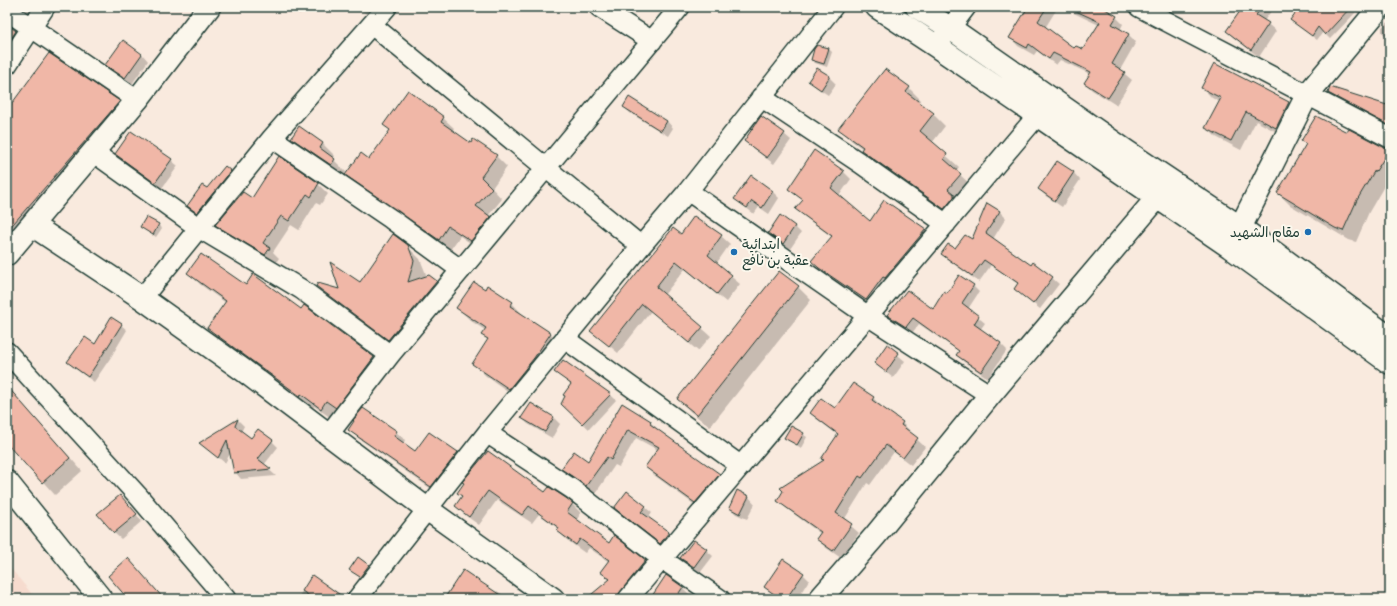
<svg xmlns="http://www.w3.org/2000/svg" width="1397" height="606" font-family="Dekko,'Playpen Sans Arabic',sans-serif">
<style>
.built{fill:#f6dbce}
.shadow{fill:#0003}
.building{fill:#f0b7a7;stroke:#1f3d34}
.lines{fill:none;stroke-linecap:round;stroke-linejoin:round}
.street-casing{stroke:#1f3d34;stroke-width:22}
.secondary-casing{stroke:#1f3d34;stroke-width:25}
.primary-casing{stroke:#1f3d34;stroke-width:25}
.street{stroke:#fbf7ec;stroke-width:19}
.secondary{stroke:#fbf7ec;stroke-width:22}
.primary{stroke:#fbf7ec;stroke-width:22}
.poi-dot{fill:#1f6fb2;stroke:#fbf7ec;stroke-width:1.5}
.labels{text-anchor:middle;stroke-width:4;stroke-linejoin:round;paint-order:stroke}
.poi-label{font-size:14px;fill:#1f3d34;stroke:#fbf7ec;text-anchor:end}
</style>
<rect width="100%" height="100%" fill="#f9eade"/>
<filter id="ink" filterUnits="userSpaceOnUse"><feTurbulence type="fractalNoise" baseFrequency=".025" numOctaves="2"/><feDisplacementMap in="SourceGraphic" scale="8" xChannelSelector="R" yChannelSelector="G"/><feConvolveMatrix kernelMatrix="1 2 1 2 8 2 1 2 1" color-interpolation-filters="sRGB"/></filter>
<g filter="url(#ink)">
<!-- built -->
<path class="built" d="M7 564 36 599H7Z"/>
<!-- shadow -->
<path class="shadow" d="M18 7H43L35 18Z
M289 7H305L300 14Z
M356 7H378L374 19Z
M1022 7H1058L1045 28 1075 50H1083L1099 25 1061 7H1100L1116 17 1123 24 1120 30 1129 35 1136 42 1120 70 1132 80 1116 105 1092 90 1085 83 1090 74 1060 60 1056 65 1037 51 1034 55 1018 46 1011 38 1027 11Z
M1244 7H1274L1264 21 1276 31 1259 57 1234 38 1227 31Z
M1301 7H1365L1360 14 1356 12 1330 39 1323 32 1317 40 1291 20Z
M1389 22 1390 23V41L1382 32V27Z
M7 26 22 38 7 60Z
M818 46 829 49 832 52 827 67 815 63 812 60Z
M142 54 148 61 132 84 113 71 106 65Z
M1215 65 1289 103 1299 113 1286 137 1256 121 1241 150 1216 137 1206 127 1220 102 1212 98 1203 88Z
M829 77 836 84 828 95 816 87 810 81Z
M909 88 921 100 919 103 933 114 945 126 932 143 959 167 956 171 973 187 956 220 874 162 862 150 863 149 852 141 840 129Z
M1329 93 1390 107V128L1336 100Z
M119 102 125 109 7 245V112Z
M624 107 667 121 673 128 668 136 630 113Z
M443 118 454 128 452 131 471 144 496 156 507 167 492 188 502 199 488 216 501 228 482 251 460 236 450 250 358 185 347 175 369 160 391 131 384 125Z
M131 132 171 160 178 166 162 188 122 160 116 154Z
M784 134 791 140 774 164 751 147 745 141Z
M1348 134 1384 148 1390 155V180L1389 182 1387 181 1369 212 1356 242 1349 240 1290 205 1278 193 1306 145 1302 141Z
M293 138 322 143 335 156 333 159 346 172 343 176 305 150Z
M280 158 318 184 328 194 320 205 316 203 299 230 291 225 273 252 279 258 275 264 226 234 217 225 253 199Z
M1058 162 1074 173 1080 180 1062 207 1046 196 1039 189Z
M231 171 236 177 203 218 189 206 207 189Z
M843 171 851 179 839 196 870 222 926 229 934 237 875 308 828 276 812 261 832 237 805 217 797 209 804 201 789 189Z
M751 177 773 192 779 198 769 214 759 207 754 214 735 199Z
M999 211 1006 218 993 239 1032 266 1052 278 1059 284 1040 309 1015 289 1018 284 991 265 979 282 948 260 942 254 972 241Z
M781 217 795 227 801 233 790 249 776 240 769 233Z
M147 218 162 228 156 237 141 227Z
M682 236H721L730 244 716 264 740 284 726 302 685 269 664 295 711 336 698 351 651 311 618 353 592 331Z
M407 246 420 259 426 274 425 277 428 276 437 282 449 294 401 352 330 299 317 286 341 291 360 284Z
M188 273 246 286 301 310 304 306 374 358 386 371 334 420 314 406 313 408 220 341 208 328 226 303 201 285Z
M973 286 979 292 968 309 985 323 980 330 1001 344 1007 350 988 378 964 362 957 355 960 352 919 324 912 333 895 321 888 315 933 311 947 294Z
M798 287 811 300 710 427 691 412 678 399Z
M485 290 512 303 525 317 551 334 563 347 522 401 486 376 473 363 488 341 482 334 485 330 471 321 458 308Z
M121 325 127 330 111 357 94 382 74 368 68 362 95 345Z
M887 346 905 361 893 378 875 363Z
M556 372 610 394 616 400 589 429 568 409 571 385Z
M7 386 82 471 55 495 7 442Z
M873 398 881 406 880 407 902 423 910 431 909 432 925 447 911 465 894 452 870 485 867 483 844 520 859 533 841 558 825 547 817 539 821 534 786 508 778 500 825 461 822 458 838 435 818 420 811 413 835 410Z
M622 405 650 422 659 430 719 475 727 483 703 511 654 475 646 467 658 450 636 438 619 467 615 465 595 494 571 477 563 469 588 462Z
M553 417 560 424 552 438 528 424 522 418Z
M238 420 244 426 241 432 251 439 272 441 278 447 264 465 276 476 241 479 235 472 231 452 225 463 201 443Z
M792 427 807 437 801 448 786 438Z
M350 430 396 432 405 440 403 444 415 453 429 433 457 453 466 462 440 495 358 438Z
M465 484 545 494 572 504 581 513 576 521 609 544 645 561 654 570 631 599H598L610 581 602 572 609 562 589 548 585 553 567 540 558 531 559 529 539 514 532 523 497 500 479 525 465 515 456 506 463 497Z
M738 492 749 497 755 504 747 519 736 514 730 508Z
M120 496 142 521 121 539 114 533Z
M615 507H645L652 513 648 518 668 532 675 539 667 550Z
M706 550 713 556 700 573 688 565 682 558Z
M359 559 372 569 363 580 354 572Z
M803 574 809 580 797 599H780L765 587Z
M312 577 344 599H297Z
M666 577 683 588 691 596 688 599H651Z
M497 591 509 599H447L495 593Z"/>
<!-- building -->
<path class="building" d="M1028 7H1047L1038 21 1074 48 1076 46 1083 49 1100 22 1067 7H1102L1117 16 1112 24 1129 34 1112 64 1125 72 1108 98 1084 83 1091 72 1053 53 1049 59 1029 44 1027 48 1009 38Z
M1243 7H1262L1256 15 1269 23 1251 50 1226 31Z
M1300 7H1351L1325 35 1318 27 1312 36 1290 20Z
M7 24 16 31 7 45Z
M123 40 142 54 125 78 105 65Z
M817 45 829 48 824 64 811 60 814 49Z
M49 53 120 101 7 231V110Z
M1214 63 1289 102 1276 128 1246 112 1231 141 1205 128 1221 98 1201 88Z
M817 68 830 76 821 90 808 81Z
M885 69 910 87 906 92 934 113 920 131 947 154 944 159 961 174 948 189 954 194V197L944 209 861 150 863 147 838 129Z
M1330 87 1390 106V126L1328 93Z
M408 90 444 117 441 122 471 143 473 139 497 155 481 177 492 188 476 206 491 217 471 241 448 226 439 240 345 175 361 153 369 159 390 130 383 125Z
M629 97 667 121 661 131 623 107Z
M761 116 785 133 767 158 744 141Z
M1316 116 1347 132 1349 129 1385 148 1390 149 1376 171 1375 170 1357 200 1343 231 1335 228 1277 193 1306 144 1301 141Z
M299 126 323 143 320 148 335 159 331 165 291 138Z
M131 131 172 159 155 183 115 154Z
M814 150 844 171 831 188 870 221 884 200 926 229 885 278 883 277 866 300 819 268 811 261 832 236 795 209 803 200 788 189Z
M279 156 319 183 311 197 307 194 289 221 281 216 263 243 270 248 265 255 215 225 243 192 252 198Z
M1057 161 1074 172 1055 201 1038 189Z
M225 166 231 171 197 213 187 206 202 185 207 188Z
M751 175 773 191 762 208 752 201 747 208 734 199Z
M987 203 1000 211 986 233 1031 265 1033 262 1053 277 1033 304 1014 289 1018 283 984 260 972 276 941 254 948 244 955 248 965 235 972 239Z
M780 215 795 226 783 244 768 233Z
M694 216 722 235 708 255 732 275 717 294 676 261 656 287 703 327 689 343 642 304 609 346 590 331 673 228 681 234Z
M146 217 159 224 153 235 140 227Z
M393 234 408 245 414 261 408 282 429 275 437 281 388 340 316 286 318 283 339 289 330 262 360 282Z
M201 254 246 285 253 274 301 309 304 305 374 357 336 408 326 401 321 409 301 394 300 396 207 328 226 301 187 273Z
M779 271 799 286 697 415 677 399Z
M959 275 974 285 962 303 979 316 974 324 1001 343 981 372 956 355 959 351 913 318 906 327 887 315 907 290 933 309 944 291 947 293Z
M474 282 485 289 487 285 513 302 510 306 551 333 534 358 509 389 472 364 488 339 481 335 486 328 456 308Z
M111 317 122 324 105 351 88 377 67 362 85 337 95 344Z
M887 344 899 353 886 372 874 363Z
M563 360 611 394 582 424 561 404 565 396 563 395 571 384 554 372Z
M853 383 874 397 872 400 903 422 901 425 918 438 903 458 886 445 862 478 859 476 836 513 852 524 833 551 816 539 821 532 777 501 783 491 780 488 824 460 821 459 838 434 810 413 821 398 835 408Z
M7 386 70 458 42 483 7 444Z
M531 403 554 417 545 432 521 418Z
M622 403 651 421 650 424 720 474 695 503 645 467 659 447 628 430 611 460 607 457 586 486 561 469 574 451 588 461Z
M363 408 397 431 394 436 415 451 429 432 458 452 431 487 348 430 354 421 353 420Z
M238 419 235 426 251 438 258 429 273 440 258 459 271 469 234 473 227 440 218 458 199 443Z
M791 426 804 433 797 445 784 438Z
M488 451 545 492 549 487 566 498 573 503 567 512 609 543 614 535 646 560 620 592 617 599H586L610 579 600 572 609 560 580 539 576 545 557 531 559 528 529 506 522 515 488 491 469 517 455 506 462 496 457 493 464 483 462 482Z
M737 490 749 496 740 514 729 508Z
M627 491 646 506 641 512 669 532 660 544 614 508Z
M120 495 137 514 114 533 97 514Z
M694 540 707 549 694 567 680 558Z
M358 557 369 565 360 577 349 570Z
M128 558 164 599H128L108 576Z
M783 559 804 573 786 599H781L764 587Z
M463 570 506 599H444Z
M312 575 346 599H314L302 591Z
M666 575 683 587 675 599H650Z"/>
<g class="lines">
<!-- street casing -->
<g class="street-casing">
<path id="street" d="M599 7 652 41
M1139 7 1390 138
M7 11 137 100
M372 25 641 246
M941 40 966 7
M7 65 45 7
M761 97 860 163 946 224
M272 138 391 219 461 270
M93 152 199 228 301 289 390 355
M688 191 868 316 990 395
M142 298 272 138 387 7
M565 339 741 466
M7 352 139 497 226 599
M487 433 572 489 662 559 720 599
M329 434 390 355 680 7
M357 599 487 433 641 246 688 191 833 7
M628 599 1037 116"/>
</g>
<!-- secondary casing -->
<g class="secondary-casing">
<path id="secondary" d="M877 7 936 46 1230 247 1390 363
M917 7 950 28 1126 151 1241 228 1390 338
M32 225 142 298 243 370 427 509 553 599
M1234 240 1307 95 1380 7
M7 254 137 100 209 7
M820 599 875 536 990 395 1167 186"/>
</g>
<!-- primary casing -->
<g class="primary-casing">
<path id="primary" d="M7 482 101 599"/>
</g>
<!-- street -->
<use href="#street" class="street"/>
<!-- secondary -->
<use href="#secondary" class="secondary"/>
<!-- primary -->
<use href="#primary" class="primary"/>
</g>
</g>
<!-- markers -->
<g class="poi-dot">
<circle cx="1308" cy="232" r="4"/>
<circle cx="734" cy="252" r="4"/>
</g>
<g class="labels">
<!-- poi labels -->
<g class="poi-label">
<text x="1300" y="237">مقام الشهيد</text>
<text x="742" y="249" text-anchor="start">ابتدائية<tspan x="742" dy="16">عقبة بن نافع</tspan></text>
</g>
</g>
<!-- margin -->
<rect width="1397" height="606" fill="none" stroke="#fbf7ec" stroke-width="24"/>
<rect x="12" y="12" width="1373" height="582" fill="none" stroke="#1f3d34" stroke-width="1.5" filter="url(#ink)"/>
</svg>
